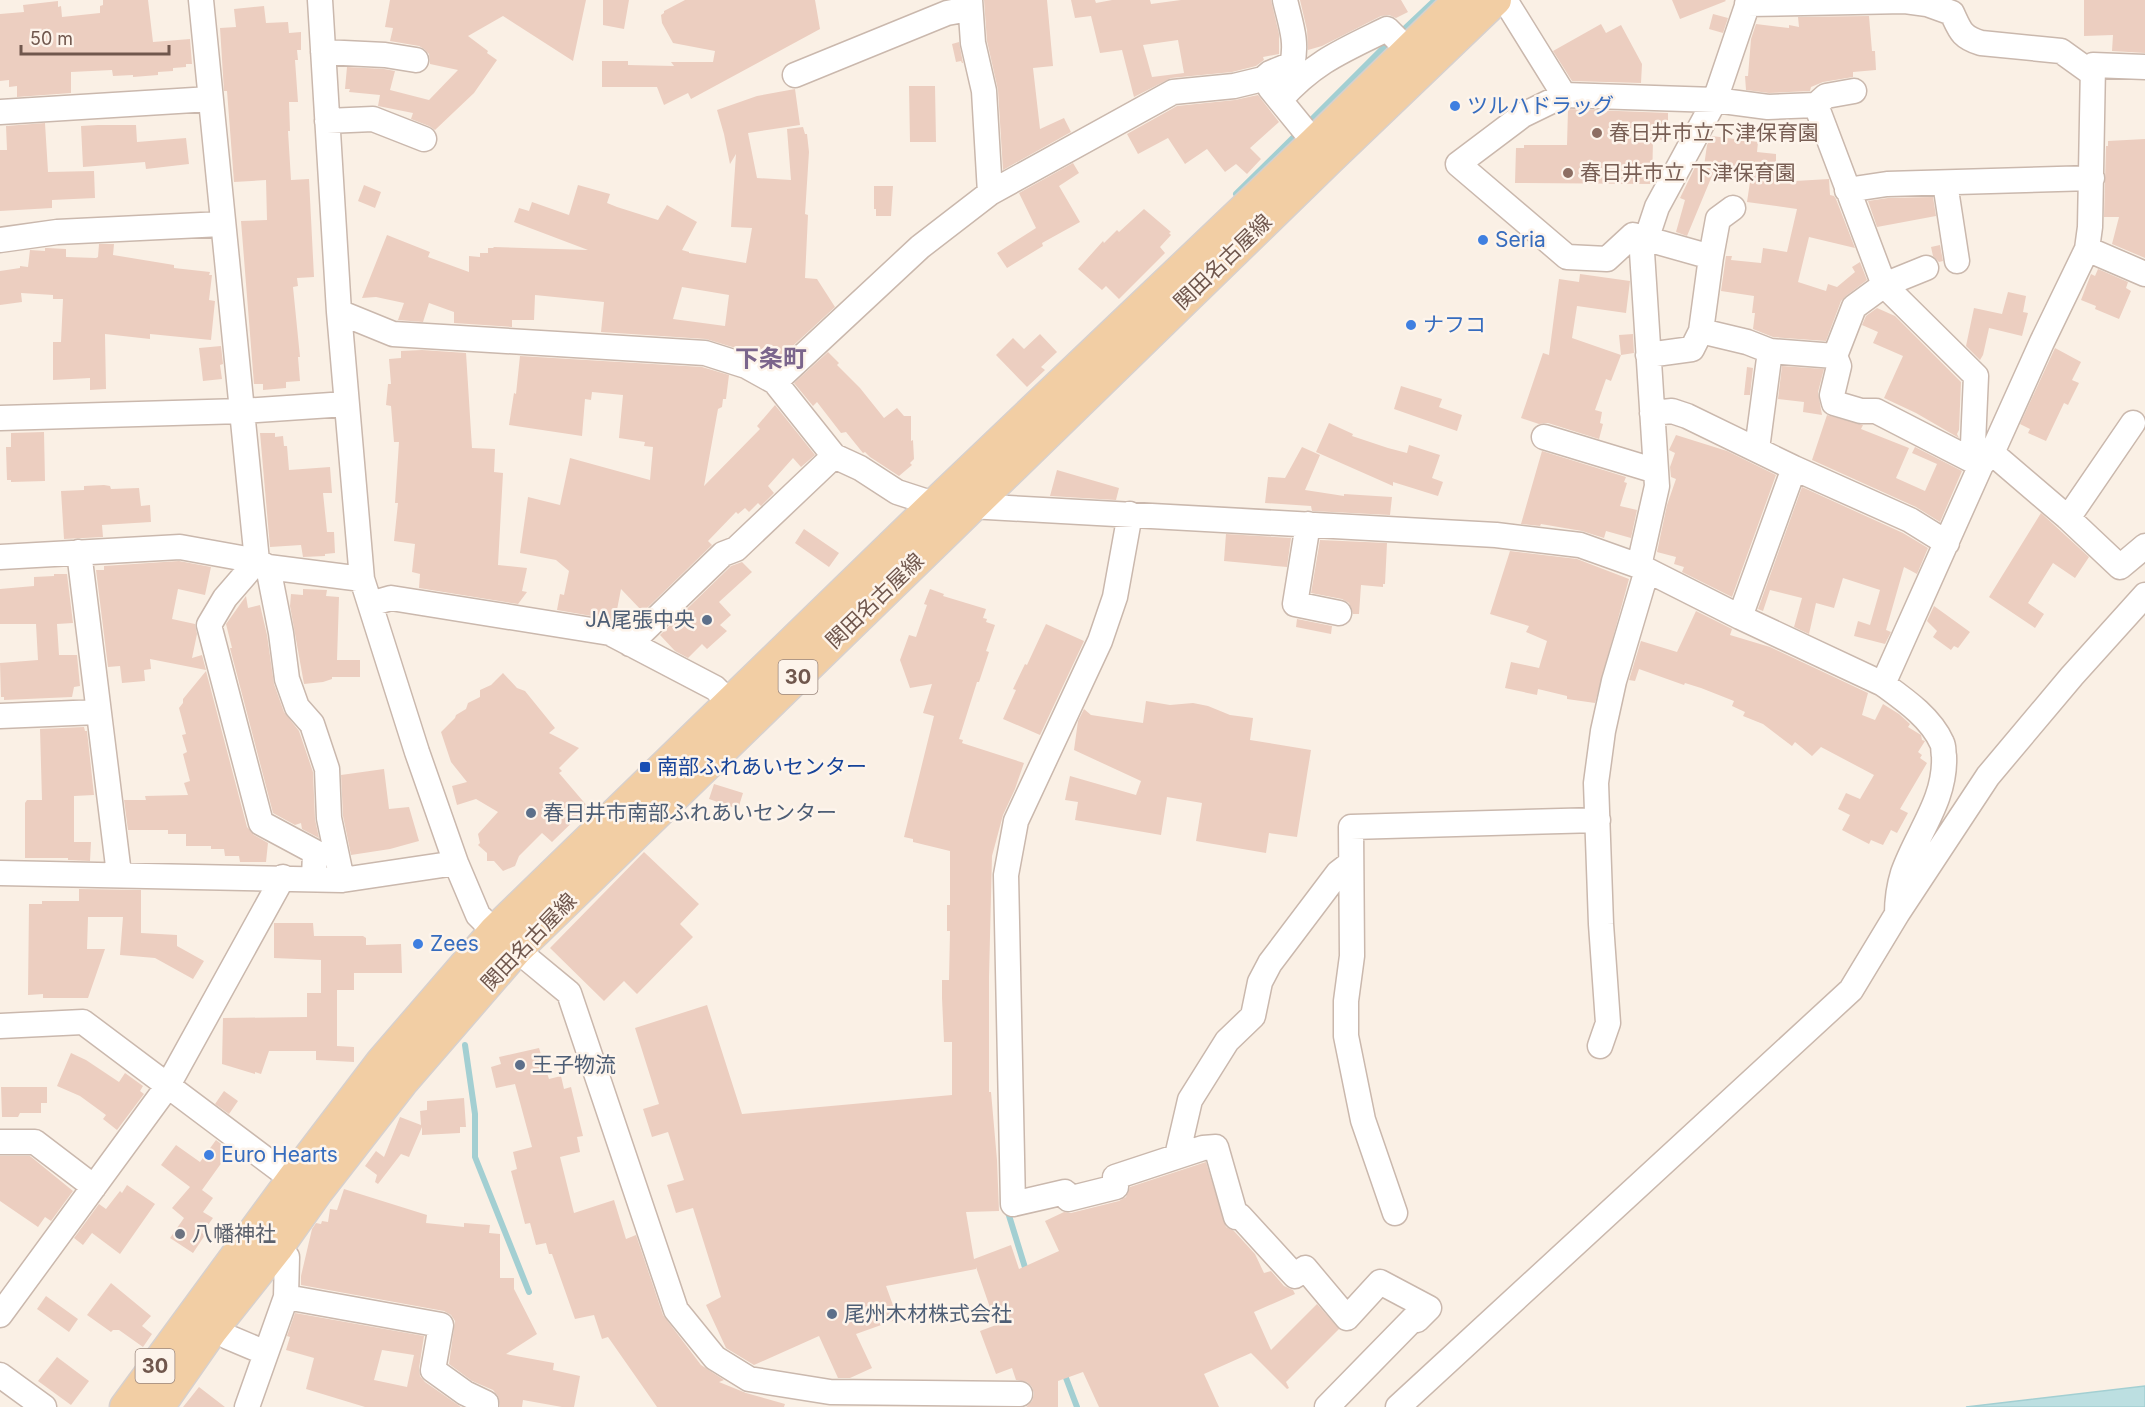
<svg xmlns="http://www.w3.org/2000/svg" width="2145" height="1407" font-family="Inter,'Noto Sans JP',sans-serif">
<style>
.water{fill:#bcdfe1;stroke:#a3cfd2;stroke-width:1.5}
.lines{fill:none;stroke-linecap:round;stroke-linejoin:round}
.stream{stroke:#a3cfd2;stroke-width:6}
.building{fill:#eccec0;fill-rule:evenodd}
.minor-casing{stroke:#cab8ad;stroke-width:27}
.major-casing{stroke:#d7d0cd;stroke-width:33}
.minor{stroke:#fff;stroke-width:24}
.major{stroke:#f2cea4;stroke-width:30}
.shop-dot{fill:#3f7fe0;stroke:#fdf4eb;stroke-width:2}
.education-dot{fill:#8d6e63;stroke:#fdf4eb;stroke-width:2}
.service-dot{fill:#5c6f8a;stroke:#fdf4eb;stroke-width:2}
.transit-dot{fill:#1a4fb4;stroke:#fdf4eb;stroke-width:2}
.worship-dot{fill:#6b7280;stroke:#fdf4eb;stroke-width:2}
.labels{text-anchor:middle;stroke-width:5;stroke-linejoin:round;paint-order:stroke}
.shield{fill:#fdf4eb;stroke:#9a867c;stroke-width:1.5}
.shield-label{font-size:20px;font-weight:bold;fill:#70574d}
.shop-label{font-size:21px;fill:#366cbe;stroke:#fdf4eb;text-anchor:start}
.education-label{font-size:21px;fill:#785e54;stroke:#fdf4eb;text-anchor:start}
.street-label{font-size:21px;fill:#70574d;stroke:#fdf4eb}
.service-label{font-size:21px;fill:#4e5e75;stroke:#fdf4eb;text-anchor:start}
.transit-label{font-size:21px;fill:#164399;stroke:#fdf4eb;text-anchor:start}
.worship-label{font-size:21px;fill:#5b616d;stroke:#fdf4eb;text-anchor:start}
.quarter-label{font-size:24px;font-weight:bold;fill:#7b658c;stroke:#fdf4eb}
</style>
<rect width="100%" height="100%" fill="#faf0e5"/>
<!-- water -->
<path class="water" d="M2145 1386V1407H1966Z"/>
<g class="lines">
<!-- stream -->
<path class="stream" d="M1398 35 1435 0
M1306 125 1390 41
M1236 194 1299 132
M465 1045 475 1114V1157L529 1292
M1007 1209 1027 1274
M1063 1370 1077 1407"/>
</g>
<!-- building -->
<path class="building" d="M103 0H148L153 42 190 39 192 64H186V67L173 68V71L158 72V75L133 77V75L113 76 112 70 71 72V93L17 97V86L9 87V80L0 81V14L24 12 23 5 58 1V7L61 6 62 17 100 13V6L103 5Z
M390 0H586L573 61 503 16 468 36 488 51 487 53 497 60 474 93 435 130 429 126 411 119 413 113 378 106 380 95 349 92 350 89H345L347 67 384 69 395 71 390 90 429 100 458 70 430 64 429 54 424 49 419 46 390 41 393 28 385 27Z
M603 0H629L624 29 603 25Z
M685 0H815L820 29 691 99 688 93 664 105 657 87H602V61H628V65L674 66 671 62H713L715 51 673 43 662 23 661 15 664 13V11Z
M984 0H1047L1053 66 1033 68 1040 129 1064 118 1071 132 1003 170 998 90 987 41Z
M1071 0H1095L1096 3 1112 0H1150L1151 4 1181 0H1271L1279 34V54L1263 57 1264 60 1256 66 1232 72 1171 78 1134 97 1122 50 1100 53 1091 16 1075 18ZM1178 40 1184 73 1152 77 1143 45Z
M1300 0H1401L1408 12 1396 18 1389 15 1381 16 1322 46 1308 50 1307 30Z
M1672 0H1725L1726 1 1680 19Z
M2084 0H2145V53L2112 51 2113 35 2084 36Z
M264 6 266 23 288 22 289 33 301 32V50H297L298 60H295L298 102H289L290 131H288L291 180 309 179 314 277 297 278 298 286 293 287 300 357H298L300 381 286 382V388L263 390V384H254L241 221 267 220 266 180 234 182 227 91H224L220 28 236 27 234 9Z
M1713 14 1728 18 1723 33 1709 29Z
M1869 16 1872 51H1875L1876 70 1853 72V77L1823 82 1811 87 1810 91 1769 93 1746 90 1745 76H1748L1751 39 1756 24 1789 28V25L1799 27 1798 17Z
M1601 24 1606 33 1621 25 1642 64 1641 83 1572 81 1553 51Z
M959 42 963 63H962L961 61 956 62 952 44Z
M909 86H935L936 142H910Z
M795 89 800 125 748 133 757 178 791 180 787 129 803 127 805 134H807L809 152 805 214 808 215 805 278 817 279 835 307 783 355 752 353 706 339 601 332 604 302 535 295 534 320H512V327L454 323V312L429 303 423 322 398 320 404 303 376 297 362 298 387 235 430 252 428 257 469 272V256L480 257V253H488V248H493L494 247 588 250 514 222 519 208 529 211 532 202 569 215 578 185 610 194 607 203 617 207 658 220 667 205 697 222 682 250 689 252V253L746 263 752 228 731 227 736 154 730 164 724 134 717 110 757 96ZM682 287 729 295 725 326 673 319Z
M1258 95 1279 122 1250 148 1261 159 1247 174 1236 164 1225 172 1207 149 1185 164 1168 138 1138 154 1127 134 1177 106 1235 100Z
M1568 109 1668 113V135H1664V140H1653L1652 184 1515 183 1516 148H1524V145H1567Z
M45 123 48 172 94 171 95 198 52 200V208L0 211V150H7L6 126Z
M98 125H136L137 142 186 138 189 164 146 169 145 162 83 167 81 126Z
M1712 136 1758 142 1757 152 1776 154V182L1829 179 1830 195 1834 196 1836 199 1855 248 1809 237 1798 282 1826 291 1828 284 1837 287 1855 272 1852 267 1860 262 1867 280 1846 296 1841 301 1826 341 1773 337 1753 329 1755 313H1752L1754 296 1721 291 1726 256H1732L1731 260 1761 263 1763 248 1787 252 1797 209 1747 202 1751 175 1714 171 1687 236 1676 232 1685 200 1680 198 1697 163 1704 166 1707 145Z
M2145 139V258L2112 244 2119 217H2104L2106 146H2108V141Z
M1073 163 1079 173 1059 186 1080 222 1042 243 1043 246 1007 268 997 253 1036 228 1019 193Z
M364 185 381 192 375 208 358 201Z
M874 186H893L891 216H876V209H874Z
M1933 197 1936 216 1877 227 1868 201 1888 198Z
M1144 209 1171 232 1169 233 1171 235 1160 247 1165 253 1119 299 1106 286 1102 290 1078 269 1103 241 1104 243 1117 230 1119 232Z
M99 244H114L113 255 174 265V268L210 272 209 275H212L209 300 215 301 211 340 150 334V339L105 334 106 389 90 390V378L53 380V342H61L63 299H53V295L21 293 22 302 0 305V271L20 268V266L28 267 30 250 45 251V248H47L66 249V257L96 258 98 257Z
M1940 245 1943 261 1939 262 1933 256 1931 247Z
M2098 269 2128 282 2126 288 2131 291 2119 319 2095 309 2096 306 2081 300 2091 274 2095 276Z
M1580 274 1630 281 1626 313 1577 306 1572 338 1621 355 1611 381 1606 379 1595 410 1602 412 1600 423 1603 424 1599 439 1548 423 1539 424 1521 418 1543 353 1549 355 1559 279 1579 282Z
M2008 292 2026 296 2023 312 2028 313 2022 336 1989 328 1983 355 1980 360 1966 346 1974 308 2002 314Z
M1877 308 1895 316 1961 382 1959 430 1957 434 1959 438 1916 413 1884 398 1903 356 1873 343 1878 332 1862 325 1866 316Z
M1040 334 1057 352 1041 367 1045 370 1027 387 996 355 1013 338 1024 349Z
M1633 334 1634 353 1621 355 1619 335Z
M221 346 223 364 220 365 222 379 203 381 199 348Z
M2055 348 2081 362 2072 380 2079 383 2068 405 2064 403 2046 441 2028 433 2030 429 2020 424Z
M422 350 466 353 472 448 495 449 494 472 503 473 498 565 527 568 522 591 527 592 518 604 419 588 420 574 412 572 415 544 394 541 398 503H395L399 442H394L391 406 386 405 388 384H391L389 359 401 358V351Z
M828 352 839 363 837 365 860 388 884 418 897 408 904 416H911V441L913 440 914 459 910 463 912 465 899 476 870 457 865 452 863 453 846 432 841 433 817 402 813 406 794 383Z
M520 356 702 367 729 375 726 399H723L722 407 718 409 704 486 760 429 757 426 775 405 815 455 801 467 793 458 768 486 774 493 761 506 758 503 749 512 745 508 738 514 736 512 708 541 712 545 643 612 621 589 615 620 557 610 560 594 564 595 569 571 556 560 520 553 528 497 560 505 570 458 650 480 653 447 644 446 645 442 619 438 623 395 592 392 591 400 585 399 582 436 509 425 514 393 516 394Z
M1782 366 1824 369 1818 392 1822 415 1803 412 1804 402 1778 399Z
M1747 367 1753 368 1750 395H1744Z
M1401 386 1442 399 1439 407 1462 415 1457 431 1394 409Z
M1827 415 1863 425 1861 429 1909 448 1896 478 1925 491 1937 464 1912 453 1915 447 1962 471 1940 522 1916 507 1812 460Z
M1329 423 1353 434 1352 436 1388 448 1407 453 1409 445 1440 455 1432 478 1443 482 1438 496 1393 482V486L1316 452Z
M44 432 45 481 11 482V480H7L6 447H11V433Z
M260 433H275V437L283 436 284 446H287L289 470 330 467 332 493H323L327 532H334L335 553 325 554V556L303 557 301 545 270 547Z
M1676 435 1727 451 1776 475 1732 597 1682 572 1684 567 1674 564 1676 557 1657 552 1667 505 1676 479 1671 477 1670 467 1675 453 1669 450Z
M1302 447 1320 455 1305 490 1344 496V494L1392 497 1390 515 1312 511 1311 506 1265 503 1268 477 1285 478Z
M1542 451 1626 477 1624 482 1627 483 1620 506 1637 510 1631 538 1606 531 1604 538 1582 531 1541 524 1540 526 1521 524Z
M1057 470 1119 488 1116 500 1050 496Z
M104 485 110 486 111 489 139 488 141 506 150 505 151 522 102 525 103 537 64 539 61 491 84 490V486Z
M1802 487 1903 533 1928 548 1917 574 1904 567 1886 630 1891 632 1885 644 1854 636 1858 621 1870 625 1880 590 1843 578 1834 608 1816 603 1809 634 1794 627 1802 598 1770 590 1763 611 1758 609Z
M2041 513 2089 557 2075 578 2053 563 2028 603 2044 614 2035 628 1989 597Z
M804 529 839 553 829 567 795 543Z
M1226 534 1291 538 1287 567 1224 561Z
M1320 540 1387 543 1385 584H1383V587L1361 585 1359 614H1353L1349 603 1342 599 1311 593Z
M1510 551 1577 559 1629 579 1595 703 1567 699V696L1538 689 1537 695 1505 688 1511 662 1539 668 1547 641 1526 632 1529 626 1490 614Z
M179 561 211 567 205 595 178 589 172 619 195 624 197 634 192 658 202 655 206 670 150 659 151 669 144 670 145 681 122 683 120 666 108 667 96 570H104V566Z
M742 562 752 572 719 602 731 615 720 625 727 631 707 649 702 644 688 658 675 651 660 635 731 566Z
M54 574H67L73 623 57 624 59 655H77L80 686 74 687 72 697 4 700V697H1L0 663 38 660 36 624H0V589L34 586V577L54 576Z
M303 589 327 590 326 596 339 597 337 660H360V677H332V679L323 682 304 684 290 606 291 594 303 595Z
M930 589 944 594 943 596 986 609 983 618 987 619 986 622 995 625 986 651 989 652 979 682H977L959 739 963 740 962 743 1024 763 1015 789 1003 815 992 856 989 977V1092H991L997 1160 999 1211 966 1212 974 1259 1011 1245 1019 1269 1059 1251 1045 1221 1064 1212 1071 1213 1119 1201 1126 1197 1130 1187 1206 1162 1226 1227 1234 1231 1255 1254 1264 1273 1271 1271 1284 1286 1293 1290 1295 1294 1254 1312 1271 1350 1317 1304 1339 1329 1286 1382 1289 1388 1287 1389 1251 1353 1204 1374 1219 1407H1099L1083 1372 1058 1381V1407H1026L1032 1401 1034 1394 1032 1387 1027 1382 1016 1380 1012 1368 996 1374 980 1331 996 1325 976 1267V1269L886 1286 898 1319 856 1334 872 1368 850 1378H838L819 1336 754 1365 726 1348 706 1305 721 1297 693 1208 676 1213 667 1185 684 1180 668 1132 652 1137 643 1109 659 1104 635 1028 707 1005 742 1114 952 1095V1042H944L942 998V980H949L950 931H947V905H950V851L913 842V839L904 837 934 716 923 713 932 684 910 688 900 660 909 635 916 637 927 605 924 604Z
M246 596 248 608 260 605 267 635 274 684 284 712 299 731 313 772 315 819 319 838 302 829 301 823 295 825 273 813 230 648H232L226 624Z
M1934 606 1970 632 1958 648 1954 646 1951 650 1933 637 1937 631 1927 621Z
M1696 611 1732 629 1730 635 1770 647 1868 693 1862 715 1875 720 1883 704 1899 714 1910 724 1908 727 1921 735 1922 740 1925 741 1918 752 1922 755 1920 758 1927 763 1900 809 1908 813 1897 833 1891 830 1883 845 1871 840 1869 844 1842 830 1850 815 1838 809 1846 793 1860 799 1874 775 1821 747 1812 756 1795 742 1792 746 1763 724 1743 716 1745 712 1732 706 1734 701 1701 688 1685 683 1684 685 1639 669 1635 681 1629 680 1641 641 1677 652Z
M1297 619 1332 626 1331 634 1296 627Z
M1046 624 1084 641 1040 735 1003 719 1016 690 1013 689 1025 664 1027 665Z
M206 671 247 827 254 835 268 843 266 862H240L239 856H225L224 849H211V846H186V834H168V830H128L124 800H146L145 796 188 795 184 783 190 781 183 754 187 752 182 735 186 734 179 708 183 703V699Z
M503 673 517 688 525 691 555 728 549 733 579 748 559 768 562 771 559 773 588 807 552 842 542 833 519 856 515 866 503 871 494 861H487V853L478 845 480 843 478 834 498 812 476 799 457 805 452 786 467 782 451 762 441 732 455 718 456 715 466 709 468 703 480 697V690L491 685Z
M1146 701 1170 705 1193 703 1208 706 1230 715 1253 718 1250 740 1311 750 1297 837 1269 833 1266 853 1196 841 1202 803 1167 797 1161 835 1075 820 1078 802 1065 800 1070 776 1136 795 1141 781 1074 750 1078 721 1084 709 1091 715 1143 723Z
M84 727 85 731H87L94 795 74 796V842H91L90 861 68 860V858H25V803L27 800H42L40 729Z
M384 769 389 809 409 807 419 841 390 849 351 855 343 816 341 775Z
M714 784 743 793 738 809 709 799Z
M644 852 699 904 680 924 693 937 637 994 624 981 604 1001 550 948Z
M79 889 141 890V933L177 935V946L204 961 193 979 155 958 120 955 123 917H88L87 949H105L88 998H43V994L28 995 29 904H42V901H79Z
M274 923H313L314 936H363L366 938V945L401 944 402 973H354V990H337V1046L354 1047V1062L316 1060V1051H269L261 1074 255 1072V1074L222 1064 223 1018 307 1017V993H321V960L274 958Z
M539 1048 549 1079 561 1076 564 1089 571 1087 583 1136 577 1137 580 1152 560 1157 574 1213 614 1200 626 1239 636 1235 663 1315 701 1365 724 1380 719 1382 746 1393 785 1404 784 1407H657L608 1337 602 1339 594 1315 575 1319 552 1254H549L546 1243 536 1245 530 1223 525 1224 511 1171 517 1169 513 1152 532 1147 515 1084 496 1088 491 1067 501 1064 499 1057Z
M71 1053 86 1060 119 1082 125 1073 143 1086 140 1091 144 1094 117 1130 103 1119 106 1115 80 1096 57 1086Z
M1 1087H47V1103H41V1113H20L18 1117H2Z
M224 1091 238 1101 229 1114 215 1104Z
M464 1098 466 1127H460V1133L422 1135V1127L409 1157 401 1154 378 1184 375 1182 377 1175 365 1166 376 1151 384 1157 400 1117 421 1125 420 1111 427 1110V1101Z
M216 1140 230 1151 202 1190 213 1198 203 1212 213 1218 202 1233 205 1235 193 1253 170 1238 184 1218 172 1208 190 1187 161 1165 176 1145 200 1162Z
M0 1156H30L73 1191 51 1221 45 1217 38 1227 0 1201Z
M127 1185 155 1204 120 1254 92 1233 83 1245 74 1238 99 1204 106 1209 120 1191 122 1193Z
M344 1189 427 1215 426 1223 464 1227V1223L490 1225 489 1233 500 1234V1278H514V1289L537 1334 506 1354 554 1363 553 1370 580 1376 574 1407H562L523 1400 522 1407H500L498 1396 493 1390 472 1381 449 1364 455 1321 451 1315 444 1311 301 1285V1276L312 1229 316 1223 321 1224 322 1221 328 1222 330 1209 337 1210Z
M111 1283 151 1316 142 1326 152 1334 143 1347 119 1330H113L111 1332 87 1315Z
M46 1296 78 1319 69 1332 37 1309Z
M295 1313 424 1336 419 1368 420 1376 425 1382 461 1407H365L306 1389 314 1358 286 1350 290 1337 287 1336ZM382 1350 414 1355 407 1387 374 1380Z
M57 1357 89 1381 71 1405 38 1381Z
M199 1387 225 1407H183Z"/>
<g class="lines">
<!-- minor casing -->
<g class="minor-casing">
<path id="minor" d="M201 0 257 561 225 598 209 625 261 823 315 852 314 879
M320 0 339 312 362 579 417 752 456 863 478 915 494 931 569 993 676 1310 715 1358 749 1379 830 1392 1020 1394
M970 0 973 43 984 91 990 193
M1505 0 1564 95
M1747 4 1905 1 1927 4 1952 13C1960 30 1961 37 1981 43L2061 51 2093 74
M323 52 385 55 416 60
M795 75 947 13 969 9
M1270 88 1314 142
M1280 100C1314 62 1342 51 1387 29L1408 50
M1816 105 1884 285 1976 376 1973 444 1976 463
M0 112 210 99
M327 121 373 119 424 139
M1945 183 1957 261
M1847 190 1887 184 2092 178
M0 240 57 232 222 224
M2087 249 2145 274
M1711 257 1633 235 1607 259 1567 257 1458 164 1523 115 1564 95 1715 100 1768 107 1816 105 1826 96 1854 91
M1926 268 1884 285 1854 307 1835 356 1839 366 1832 395 1834 403 1861 411H1876L1981 465
M339 312 393 334 705 353 746 366 775 382 834 456 860 468 897 492 934 504 1496 535 1580 545 1639 566 1740 617 1883 684C1905 700 1931 718 1942 743 1944 747 1943 752 1944 756 1946 800 1917 833 1903 873 1899 886 1897 900 1897 914
M1701 331 1747 342 1770 351 1835 356
M1648 355 1692 349 1701 331 1711 257 1718 219 1733 208
M775 382 920 247 990 193 1173 92 1234 86 1263 79 1270 73 1292 64C1298 42 1290 22 1285 0
M1652 413 1672 411 1687 416 1794 468 1910 520 1947 543
M0 418 242 411 346 404
M1544 437 1656 471
M1757 449 1770 351
M1992 453 2068 518 2120 567 2145 546
M1130 514 1115 597 1100 641 1016 821 1006 875 1013 1204 1065 1192 1068 1199 1116 1187 1115 1177 1203 1148 1216 1147 1236 1217 1240 1216 1295 1276 1305 1268 1347 1318 1380 1282 1429 1308 1417 1320 1414 1318 1327 1407
M2068 518 2133 423
M1308 524 1295 604 1339 613
M79 552 119 874
M0 557 180 547 257 561 268 567 362 579
M1639 566 1657 486 1642 252 1657 207 1715 100 1749 0
M268 567 281 633 287 679 297 707 312 724 327 769 329 818 342 880
M370 604 391 598 610 633 715 688 730 703
M1740 617 1794 468
M630 644 723 554 736 549 834 456
M1883 684 1981 465 1992 453 2042 342 2087 249 2090 227 2093 65 2145 67
M0 716 98 712
M0 873 342 880 456 863
M0 1026 83 1022 292 1179
M1600 1046 1608 1023 1601 924 1596 783 1603 731 1614 681 1647 570
M0 1142H35L94 1187
M1177 1156 1190 1100 1227 1041 1253 1016 1260 982 1270 963 1338 873 1351 863
M1395 1213 1363 1120 1346 1036V1001L1352 956 1351 827 1598 820
M286 1297 441 1325 433 1370 465 1393 486 1403V1407
M0 1315 167 1087 283 877
M228 1337 266 1353
M0 1375 44 1407
M247 1407 286 1297 287 1257 277 1249
M1398 1407 1851 990 1897 914 1988 776 2072 676 2145 595"/>
</g>
<!-- major casing -->
<g class="major-casing">
<path id="major" d="M125 1407 292 1179 381 1062 494 931 934 504 1314 142 1459 0
M159 1407 212 1331 277 1249 318 1191 402 1083 517 950 1329 160 1496 0"/>
</g>
<!-- minor -->
<use href="#minor" class="minor"/>
<!-- major -->
<use href="#major" class="major"/>
</g>
<!-- markers -->
<g class="shop-dot">
<circle cx="1455" cy="106" r="6"/>
<circle cx="1483" cy="240" r="6"/>
<circle cx="1411" cy="325" r="6"/>
<circle cx="418" cy="944" r="6"/>
<circle cx="209" cy="1155" r="6"/>
</g>
<g class="education-dot">
<circle cx="1597" cy="133" r="6"/>
<circle cx="1568" cy="173" r="6"/>
</g>
<g class="service-dot">
<circle cx="707" cy="620" r="6"/>
<circle cx="531" cy="813" r="6"/>
<circle cx="520" cy="1065" r="6"/>
<circle cx="832" cy="1314" r="6"/>
</g>
<rect class="transit-dot" x="639" y="761" width="12" height="12" rx="3"/>
<circle class="worship-dot" cx="180" cy="1234" r="6"/>
<g class="labels">
<!-- shield labels -->
<g class="shield">
<rect x="778.5" y="660" width="39" height="34" rx="4.5"/>
<rect x="135.5" y="1349" width="39" height="34" rx="4.5"/>
</g>
<g class="shield-label">
<text x="798" y="684">30</text>
<text x="155" y="1373">30</text>
</g>
<!-- shop labels -->
<g class="shop-label">
<text x="1467" y="113">ツルハドラッグ</text>
<text x="1495" y="247">Seria</text>
<text x="1423" y="332">ナフコ</text>
<text x="430" y="951">Zees</text>
<text x="221" y="1162">Euro Hearts</text>
</g>
<!-- education labels -->
<g class="education-label">
<text x="1609" y="140">春日井市立下津保育園</text>
<text x="1580" y="180">春日井市立 下津保育園</text>
</g>
<!-- street labels -->
<g class="street-label">
<text transform="translate(1223 262) rotate(-44)" y="7">関田名古屋線</text>
<text transform="translate(875 601) rotate(-44)" y="7">関田名古屋線</text>
<text transform="translate(529 942) rotate(-46)" y="7">関田名古屋線</text>
</g>
<!-- service labels -->
<g class="service-label">
<text x="695" y="627" text-anchor="end">JA尾張中央</text>
<text x="543" y="820">春日井市南部ふれあいセンター</text>
<text x="532" y="1072">王子物流</text>
<text x="844" y="1321">尾州木材株式会社</text>
</g>
<!-- transit labels -->
<g class="transit-label">
<text x="657" y="774">南部ふれあいセンター</text>
</g>
<!-- worship labels -->
<g class="worship-label">
<text x="192" y="1241">八幡神社</text>
</g>
<!-- quarter labels -->
<g class="quarter-label">
<text x="771" y="367">下条町</text>
</g>
</g>
<!-- scale -->
<path d="M21 45v9h148v-9" fill="none" stroke="#70574d" stroke-width="3"/>
<text x="30" y="45" font-size="18" fill="#70574d" stroke="#fdf4eb" stroke-width="4.5" paint-order="stroke">50 m</text>
</svg>
